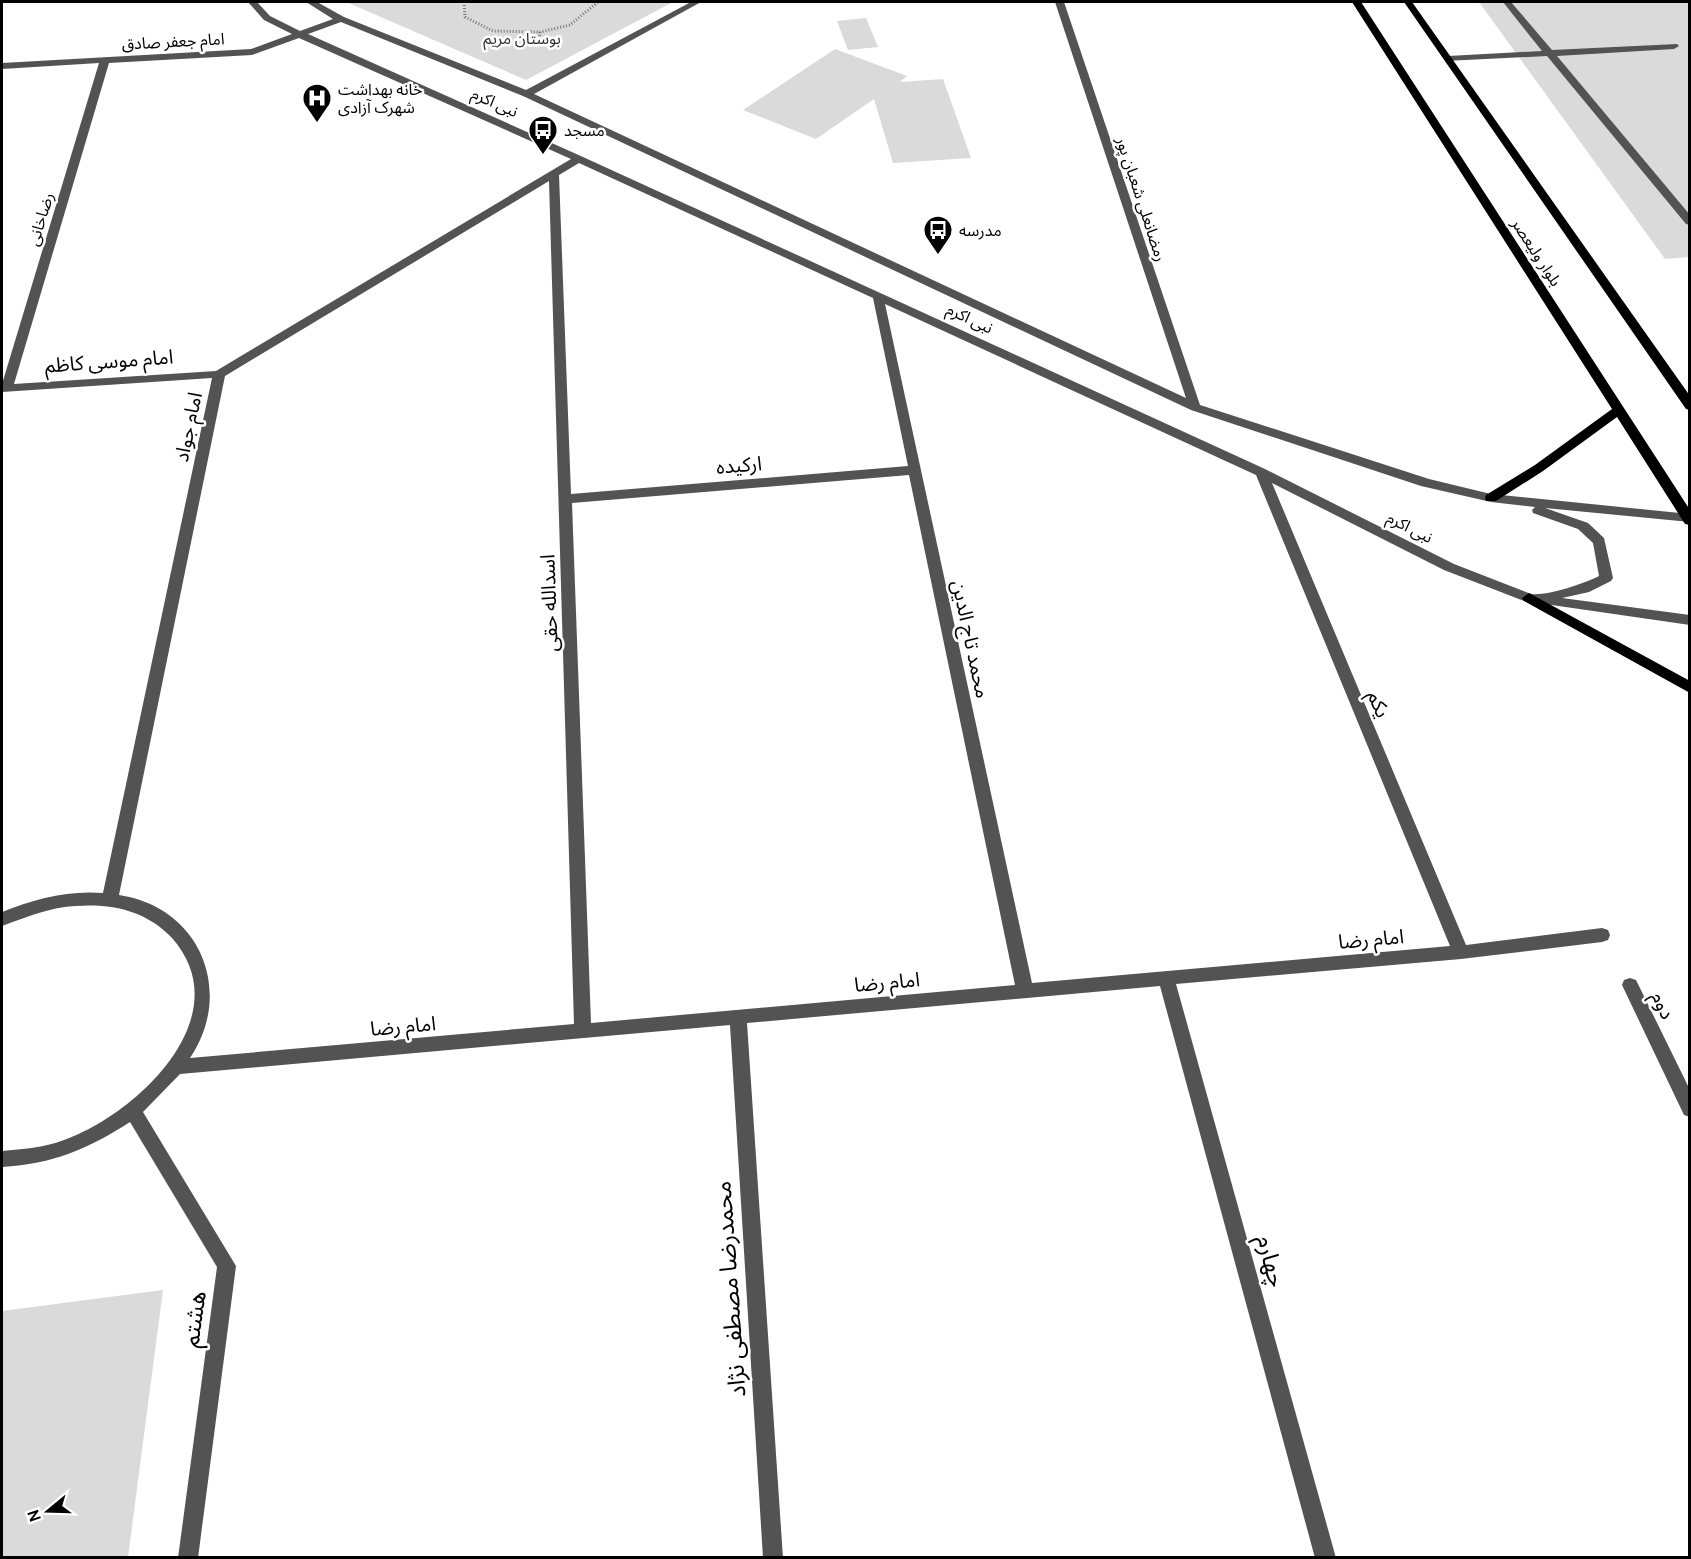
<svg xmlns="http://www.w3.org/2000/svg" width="1691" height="1559" font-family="Cabin,'Noto Sans Arabic',sans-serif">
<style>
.green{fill:#dadada}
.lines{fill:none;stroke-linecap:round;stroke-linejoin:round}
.path{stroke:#757575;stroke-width:3;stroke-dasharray:1 2;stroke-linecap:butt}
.minor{fill:#535353;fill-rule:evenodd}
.major{fill:#000;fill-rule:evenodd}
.labels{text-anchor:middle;stroke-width:5;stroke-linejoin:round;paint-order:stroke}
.far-park-label{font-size:16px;fill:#313131;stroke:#fff}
.far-street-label{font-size:16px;fill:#000;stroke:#fff}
.far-poi-label{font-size:16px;fill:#000;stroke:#fff;text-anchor:start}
.street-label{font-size:20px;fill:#000;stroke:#fff}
.near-street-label{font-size:24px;fill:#000;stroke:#fff}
</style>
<rect width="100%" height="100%" fill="#fff"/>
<!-- green -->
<path class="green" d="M346 2H673L526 80Z
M1479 2H1689V257L1665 259Z
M866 18 878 47 848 50 837 21Z
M835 49 907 76 900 82 943 79 971 158 893 163 874 99 816 139 743 110Z
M163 1290 128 1557H2V1311Z"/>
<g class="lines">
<!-- path -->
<path class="path" d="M464 2 465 17 493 31 540 32 570 25 598 2
M540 32 539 40 550 44"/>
<!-- minor -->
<path class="minor" d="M248 2H257L270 16 300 31 333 19 306 2H317L344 17 526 90 691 2H701L534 94 1186 398 1055 2H1064L1200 405 1429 479 1491 494 1690 514V522L1545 508 1588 523 1604 538 1613 578 1611 581 1589 592 1562 598 1690 615V625L1524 601 1444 570 1272 483 1466 945 1602 928 1608 930 1610 935 1608 940 1602 942 1461 959 1176 984 1336 1558H1315L1160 986 747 1023 783 1558H763L730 1025 180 1074 143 1112 236 1266 198 1558H178L217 1267 130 1122C88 1149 53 1164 2 1167V1151C23 1149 43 1148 64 1140 137 1114 241 1016 172 938 147 911 112 903 76 906 50 907 27 917 2 926V912C34 899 68 890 103 893L212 378 2 392V384L99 63 2 69V63L251 49 292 34 264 20ZM341 22 523 96 1191 410 1421 486 1491 502 1535 507 1532 510 1533 513 1578 529 1593 543 1599 576C1583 584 1547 596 1531 594L1454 564 1265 469 583 157 308 34ZM299 38 571 159 216 371 14 384 109 63 252 55ZM579 163 873 298 908 466 571 494 559 175ZM549 181 574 1024 190 1058C235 991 200 907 119 895L225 376ZM885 304 1256 475 1450 946 1032 983ZM909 475 1015 985 591 1023 572 503Z
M1503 2H1511L1552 50 1677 44 1679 46 1674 49 1557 56 1690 215V225L1686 224 1547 56 1445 61V57L1448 56 1542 51Z
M1630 978 1636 980 1690 1090V1117L1684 1115 1622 985 1624 980Z"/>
<!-- major -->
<path class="major" d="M1352 2H1361L1690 510V525L1685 524 1617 417 1543 471 1496 501H1486L1485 498 1486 495 1535 465 1612 409Z
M1404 2H1412L1690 396V410L1686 409Z
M1529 593 1690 681V693L1524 601 1522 598Z"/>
</g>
<!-- icons -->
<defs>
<g id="hospital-pin" transform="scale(1.5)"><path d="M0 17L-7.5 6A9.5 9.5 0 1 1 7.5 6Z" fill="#000" stroke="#fff"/><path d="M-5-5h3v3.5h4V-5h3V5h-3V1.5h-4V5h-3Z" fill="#fff"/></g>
<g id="bus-pin" transform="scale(1.5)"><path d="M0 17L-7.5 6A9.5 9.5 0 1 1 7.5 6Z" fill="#000" stroke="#fff"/><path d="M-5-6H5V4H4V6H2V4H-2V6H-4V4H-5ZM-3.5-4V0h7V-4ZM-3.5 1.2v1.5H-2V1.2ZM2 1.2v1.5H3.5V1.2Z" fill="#fff"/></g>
</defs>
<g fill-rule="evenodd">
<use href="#hospital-pin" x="317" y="98"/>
<use href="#bus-pin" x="543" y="130"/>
<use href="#bus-pin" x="938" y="230"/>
</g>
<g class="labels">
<!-- far-park labels -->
<g class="far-park-label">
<text x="522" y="44">بوستان مریم</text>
</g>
<!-- far-street labels -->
<g class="far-street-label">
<text transform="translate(173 41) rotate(-3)" y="6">امام جعفر صادق</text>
<text transform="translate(495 102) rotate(24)" y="6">نبی اکرم</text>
<text transform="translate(1142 199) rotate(72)" y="6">رمضانعلی شعبان پور</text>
<text transform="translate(40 219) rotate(-73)" y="6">رضاخانی</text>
<text transform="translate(1537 252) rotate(57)" y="6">بلوار ولیعصر</text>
<text transform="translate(970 318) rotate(25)" y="6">نبی اکرم</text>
<text transform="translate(1410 527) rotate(27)" y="6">نبی اکرم</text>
</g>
<!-- far-poi labels -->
<g class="far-poi-label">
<text x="338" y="95">خانه بهداشت<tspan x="338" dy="18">شهرک آزادی</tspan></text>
<text x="564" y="136">مسجد</text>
<text x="959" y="236">مدرسه</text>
</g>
<!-- street labels -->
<g class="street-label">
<text transform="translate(109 361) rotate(-4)" y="7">امام موسی کاظم</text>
<text transform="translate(188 427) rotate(-78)" y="7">امام جواد</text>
<text transform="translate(739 465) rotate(-5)" y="7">ارکیده</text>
<text transform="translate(549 603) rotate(-92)" y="7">اسدالله حقی</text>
<text transform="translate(971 639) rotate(78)" y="7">محمد تاج الدین</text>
<text transform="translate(1379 704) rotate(67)" y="7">یکم</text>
<text transform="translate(1371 939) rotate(-5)" y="7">امام رضا</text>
<text transform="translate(887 982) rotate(-5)" y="7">امام رضا</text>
<text transform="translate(1663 1005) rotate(64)" y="7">دوم</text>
<text transform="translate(403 1026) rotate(-5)" y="7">امام رضا</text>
</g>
<!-- near-street labels -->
<g class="near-street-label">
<text transform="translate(1271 1261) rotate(75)" y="8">چهارم</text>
<text transform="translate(730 1289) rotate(-94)" y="8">محمدرضا مصطفی نژاد</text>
<text transform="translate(194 1319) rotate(-82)" y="8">هشتم</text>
</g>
</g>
<!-- border -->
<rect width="1691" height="1559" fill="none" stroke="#000000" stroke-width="6"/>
<!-- north arrow -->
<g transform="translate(48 1511) rotate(251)" stroke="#ffffff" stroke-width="4.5" paint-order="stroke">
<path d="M0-4.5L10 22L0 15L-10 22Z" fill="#000000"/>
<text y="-9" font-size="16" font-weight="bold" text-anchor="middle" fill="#000000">N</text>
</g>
</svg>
